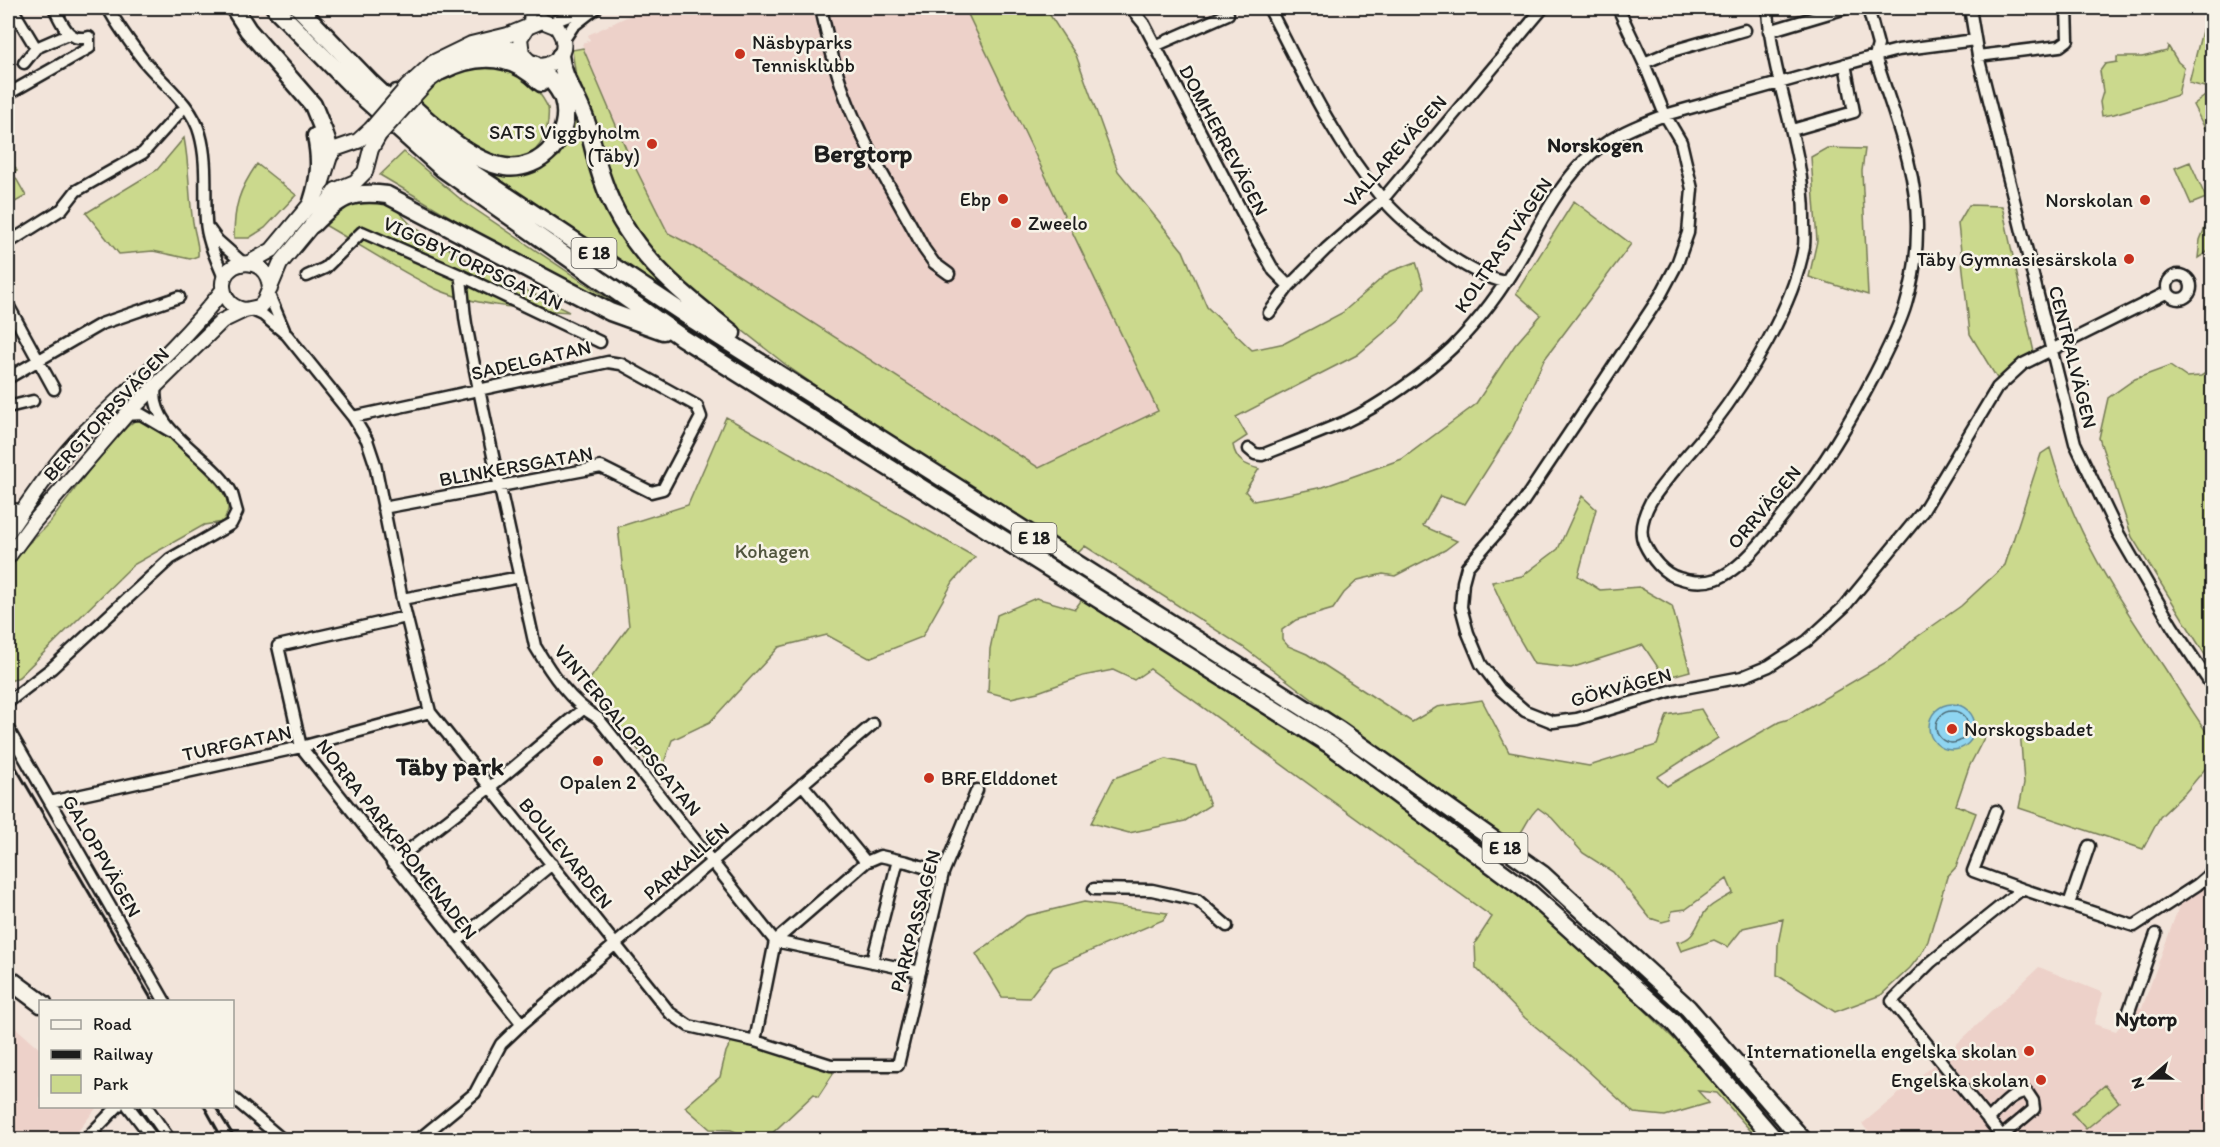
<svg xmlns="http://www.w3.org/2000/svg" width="2220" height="1147" font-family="Itim,sans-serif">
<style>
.built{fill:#edd1c9}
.green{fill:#cbd98d;stroke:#747a54;stroke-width:1.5}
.water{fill:#8fd5f1;stroke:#618b9c;stroke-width:1.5}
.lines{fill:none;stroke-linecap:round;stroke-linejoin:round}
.shore{stroke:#4a6671;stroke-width:1.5}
.minor-casing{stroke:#1c1c1c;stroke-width:15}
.major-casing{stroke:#1c1c1c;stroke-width:18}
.highway-casing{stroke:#1c1c1c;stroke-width:21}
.minor{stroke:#f7f3e8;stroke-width:10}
.major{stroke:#f7f3e8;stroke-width:14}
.highway{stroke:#f7f3e8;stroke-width:16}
.rail{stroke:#1c1c1c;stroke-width:3}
.major-bridge-casing{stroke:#1c1c1c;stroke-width:18;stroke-linecap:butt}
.major-bridge{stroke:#f7f3e8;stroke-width:14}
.poi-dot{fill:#c8321e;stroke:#f7f3e8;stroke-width:2}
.labels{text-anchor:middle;stroke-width:5;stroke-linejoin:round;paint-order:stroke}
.shield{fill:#f7f3e8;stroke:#5e5c59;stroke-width:1.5}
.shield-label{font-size:18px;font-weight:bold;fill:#1c1c1c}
.poi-label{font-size:20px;fill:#1c1c1c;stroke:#f7f3e8;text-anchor:end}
.street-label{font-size:20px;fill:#1c1c1c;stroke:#f7f3e8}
.park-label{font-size:20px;fill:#51553e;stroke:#f7f3e8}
.neighbourhood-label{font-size:21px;font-weight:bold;fill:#1c1c1c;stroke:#f7f3e8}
.district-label{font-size:26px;font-weight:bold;fill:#1c1c1c;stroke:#f7f3e8}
</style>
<rect width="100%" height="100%" fill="#f2e4da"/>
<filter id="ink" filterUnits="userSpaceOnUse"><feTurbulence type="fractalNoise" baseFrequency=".0167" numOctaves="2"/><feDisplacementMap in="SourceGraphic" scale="12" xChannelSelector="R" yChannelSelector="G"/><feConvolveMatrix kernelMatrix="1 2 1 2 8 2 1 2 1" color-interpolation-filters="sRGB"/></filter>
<g filter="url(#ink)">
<!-- built -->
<path class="built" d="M653 8H965L1158 412 1039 468 693 246 668 233 627 151 582 44 590 40 588 35 635 13Z
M2212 872V1139L1875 1140 1862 1124 1943 1057 2039 967 2103 993 2094 1024 2116 1031 2135 1006 2142 1008 2183 895Z
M8 1021 40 1049V1106L97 1107 72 1139H8Z"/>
<!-- green -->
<path class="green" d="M965 8 1046 9 1076 55 1118 171 1183 251 1207 307 1252 350 1285 343 1342 313 1389 272 1416 262 1424 287 1400 319 1357 355 1236 417 1247 436 1233 445C1236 461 1245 465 1259 469L1245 491 1254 501 1323 487 1402 459 1475 405 1515 345 1541 315 1516 293 1574 201 1631 244 1544 360 1511 432 1465 504 1440 496 1423 526 1457 541 1445 550 1395 576 1383 574 1358 580 1344 593 1333 609 1296 620 1282 630V639L1288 646 1307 654 1412 722 1437 707 1482 700 1509 752 1589 766 1657 745 1667 715 1701 709 1718 738 1657 777 1667 786 1779 722 1789 719 1890 660 1914 639 1961 606 2005 565 2041 454 2050 448C2073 530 2117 598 2164 667 2180 692 2195 716 2212 740V756L2210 763 2185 793 2160 817 2143 849 2019 808 2024 783 2020 729 2005 735 1987 732 1969 767 1956 805 1976 813 1956 867 1947 877 1928 941 1921 954 1910 968 1881 995 1835 1012 1777 975 1778 944 1783 919 1743 928 1728 947 1714 940 1681 951 1677 942C1695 940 1696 925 1705 912 1710 904 1725 898 1733 893L1727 879 1686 909 1672 911 1670 920 1662 922 1650 918 1613 872 1583 853 1552 818 1538 808C1527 817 1525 831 1514 841L1431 789 1243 647 1085 546 1076 555 846 407 790 368 685 285 652 249 629 217 609 174 593 118 575 70 572 50 583 48 627 151 668 233 693 246 1039 468 1158 411Z
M2203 27 2212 29V89L2189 83Z
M2168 46 2178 62 2184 67 2178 95 2114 114 2102 116 2100 102 2103 92 2100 71 2105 64 2117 62V57H2142L2167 51Z
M486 66C496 68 509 69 518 73 529 79 543 96 548 108 549 111 548 117 548 121 546 143 529 166 503 160 474 154 438 122 415 104 442 74 446 71 486 66Z
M2212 91V142L2193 105Z
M571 106C580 130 585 156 594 181 608 225 644 258 673 293L672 295 467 157 507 174 531 172 559 156 571 128Z
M184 138C190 168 188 198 194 228 196 239 199 245 198 256L190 259 153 251 119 254 86 213 157 170Z
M1827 148 1865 149 1862 171 1868 295 1809 277 1817 241 1811 157Z
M404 152 464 202 626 311 561 283 380 175Z
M8 155 17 171 13 173 26 196 8 206Z
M2190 162 2206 198 2191 204 2175 168Z
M257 164 296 195 265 228 249 238H234C234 206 239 190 257 164Z
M364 198 384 201 397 210 412 226 469 261 569 312C526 309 473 306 434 288 396 269 360 245 323 224L332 212Z
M1969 205 2002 206 2035 357 1998 380 1970 334 1958 224Z
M2212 214V249L2198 258 2200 240 2210 215Z
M2170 366 2186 377 2201 376 2212 369V666L2132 537 2099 438 2108 398 2135 379Z
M726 417 975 557 953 582 922 637 869 658 827 635 779 647 710 722 672 740 659 777 587 683 629 626 618 527 688 505Z
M137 419C141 420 147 421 151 423 166 432 222 484 227 500 230 509 227 514 223 522L204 525 133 565 19 677 8 682V572L21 551 51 521 102 453 127 427Z
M1582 496 1596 509 1578 576 1600 590 1639 587 1672 606 1690 671 1665 678 1643 645 1571 668 1534 664 1513 628 1492 582 1522 576 1558 549Z
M1036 598 1075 609 1083 598C1172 654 1263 709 1351 769 1504 875 1645 999 1767 1139H1758L1717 1093 1698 1091 1709 1103 1665 1116 1634 1113 1574 1058 1525 1018 1476 968 1475 943 1492 917 1150 669 1134 680 1113 670 1083 676 1038 692 1011 698 988 692 990 649 997 615Z
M1166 759 1196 766 1210 805 1185 821 1129 833 1091 823 1114 778Z
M1084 902 1168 913 1163 920 1053 967 1029 998 1002 997 976 954 1026 916Z
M734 1036 831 1065 833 1074 818 1097 814 1094 766 1139H753L731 1130 710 1129 685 1107 720 1077 726 1052Z
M2105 1085 2119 1102 2086 1129 2072 1113Z"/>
<!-- water -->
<path class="water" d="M1929 727a23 23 0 1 1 46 0a23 23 0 1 1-46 0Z"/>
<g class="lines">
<!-- shore -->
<path class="shore" d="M1936 727a16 16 0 1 1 32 0a16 16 0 1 1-32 0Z"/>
<!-- minor casing -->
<g class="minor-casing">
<path id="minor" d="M12 8 36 48
M108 8C118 26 131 44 144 61 163 84 192 104 200 134 208 162 204 192 206 221 207 241 217 260 224 278
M821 8C827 36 834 65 844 93 864 148 897 197 924 249L934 263 949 274
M1131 8 1144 24 1254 235 1274 271 1289 286
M1269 8C1302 72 1334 141 1381 197 1397 216 1419 234 1440 249 1459 263 1481 277 1505 282
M1618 8 1644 63 1665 115 1681 142 1692 189 1688 233 1677 264 1660 296 1592 399 1521 505 1467 567 1463 582 1461 607 1468 633 1481 664 1500 689 1525 711 1553 722 1577 719 1674 690 1742 677 1769 666 1807 641 1844 607 1923 511 1997 388 2023 364 2168 292
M1768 8C1771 81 1805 147 1804 221 1804 229 1805 238 1804 246 1794 306 1748 379 1711 427 1692 451 1668 475 1651 501 1644 514 1638 530 1644 543 1651 558 1663 574 1679 578 1691 582 1704 583 1716 579 1746 568 1777 522 1797 498 1828 460 1852 418 1875 374 1886 352 1899 328 1906 304 1913 281 1917 253 1917 229 1918 170 1892 111 1875 56L1878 45 1868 8
M1970 8 1978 56 2075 443 2118 533 2172 626 2212 686
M550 23 590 8
M529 25 530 8
M1769 31 1846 8
M563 41 573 26 596 8
M1155 46 1228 14
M1978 56 2060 46 2068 40 2067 8
M24 63 36 48 68 34
M1644 63 1672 51 1745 30
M8 94 89 48V37C68 43 62 23 54 8
M1792 130 1854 112 1845 64
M209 229 217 240 243 263
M8 243 62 209 76 191 143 153 180 112
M460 275C464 294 463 311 467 329 487 435 512 541 535 646 551 673 570 702 598 718L775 941 755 1041
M2167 287a12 12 0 1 1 24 0a12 12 0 1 1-24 0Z
M307 276 325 268 362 232 460 275 600 342
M269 295 284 330
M8 305 54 389
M252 310 263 315 287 335 353 417 367 440 375 464 402 599 430 712 655 994 670 1013 689 1026 755 1041 831 1065H898L943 873 977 790
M1269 313 1289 286 1326 249 1383 199 1543 8
M8 378 101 324 179 297
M8 407 33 401
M126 415 141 414 170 431
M353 417 608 362 621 364 697 406 701 417 663 489 651 492 601 467 383 508
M1249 449 1255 454 1262 455C1290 444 1319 433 1347 421 1379 406 1426 373 1452 348 1479 321 1504 287 1523 254 1541 221 1557 189 1583 162 1605 138 1636 126 1665 115L1875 56 1898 50 1975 40
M8 508 23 511
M402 599 520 577
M406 617 278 646 301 747 522 1024
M8 702 52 668 170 559 231 524 237 512C235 506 234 500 232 494 215 457 147 432 156 386
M8 729 165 1002
M802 784 866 862
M50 802 301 747 430 712
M1996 811 1973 871 2022 889
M392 863 489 788 583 709
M1094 889 1152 890 1197 900 1227 926
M2069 904 2089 846
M775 941 866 862 880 856 907 862 943 873
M775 941 920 972
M456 942 552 864
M872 962 898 860
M8 974 46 1002
M8 983 40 1007
M2129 1011 2156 934
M232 1097 283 1140
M128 1106 154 1140
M146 1106 170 1140
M1988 1120C1998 1110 2013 1091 2027 1092L2033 1101 2034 1109 2002 1136
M85 1140 118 1106
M418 1140 475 1093 501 1044 522 1024 873 724
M2005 1140 1892 1001 1931 962 2022 889 2134 926 2197 885 2212 872"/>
</g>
<!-- major casing -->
<g class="major-casing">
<path id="major" d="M469 55C491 49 504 40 524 56
M407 87 434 62 471 44 508 35 542 21 557 27C559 31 563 36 563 41 567 57 547 70 533 64 529 62 525 57 522 54L520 38 529 25
M415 95 428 81 450 65
M249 263 272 250 312 202 321 185 331 153 335 149 358 141 371 129
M245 310C234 308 227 303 224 292 215 260 268 249 270 289
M8 532C32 497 56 461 86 431 133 385 183 342 223 290
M8 557 33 523 126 415 222 321 245 310 259 307 264 302 280 264 313 224 336 190 355 182 365 172 371 149 379 135"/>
</g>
<!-- highway casing -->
<g class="highway-casing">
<path id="highway" d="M234 8 248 30 313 105 324 132 331 153
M275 8 364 98 443 169 681 337 1329 744 1530 893 1673 1022 1775 1140
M299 8 371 83 453 160 692 319 1339 730 1542 874 1688 1008 1803 1140
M560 56C563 80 580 100 587 124 593 143 596 163 603 181 626 250 678 290 732 333
M441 71C477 53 512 53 541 83
M397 93C426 118 466 161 505 167 542 172 574 134 563 99 558 85 545 74 534 64
M312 202C320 177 321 162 316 136
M313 224C339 198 350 190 387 195L610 312 663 331"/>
</g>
<!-- minor -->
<use href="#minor" class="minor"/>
<!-- major -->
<use href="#major" class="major"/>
<!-- highway -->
<use href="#highway" class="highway"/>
<!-- rail -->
<path class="rail" d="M8 754 153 1002
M204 1106 223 1140
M215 1106 236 1140"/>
<!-- major-bridge casing -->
<g class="major-bridge-casing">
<path id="major-bridge" d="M371 129 407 87
M379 135 415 95"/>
</g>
<!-- major-bridge -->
<use href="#major-bridge" class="major-bridge"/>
</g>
</g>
<!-- markers -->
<g class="poi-dot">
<circle cx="740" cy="54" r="6"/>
<circle cx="652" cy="144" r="6"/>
<circle cx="1003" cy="199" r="6"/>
<circle cx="2145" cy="200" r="6"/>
<circle cx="1016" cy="223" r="6"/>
<circle cx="2129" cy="259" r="6"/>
<circle cx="1952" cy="729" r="6"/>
<circle cx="598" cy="761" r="6"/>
<circle cx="929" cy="778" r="6"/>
<circle cx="2029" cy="1051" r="6"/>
<circle cx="2041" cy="1080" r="6"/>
</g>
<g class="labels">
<!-- shield labels -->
<g class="shield">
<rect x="571.5" y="238" width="45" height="30" rx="4.5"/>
<rect x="1011.5" y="523" width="45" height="30" rx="4.5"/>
<rect x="1482.5" y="833" width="45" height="30" rx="4.5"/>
</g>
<g class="shield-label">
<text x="594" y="259">E 18</text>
<text x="1034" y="544">E 18</text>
<text x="1505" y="854">E 18</text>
</g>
<!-- poi labels -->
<g class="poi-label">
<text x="752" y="49" text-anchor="start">Näsbyparks<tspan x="752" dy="23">Tennisklubb</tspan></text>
<text x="640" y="139">SATS Viggbyholm<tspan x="640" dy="23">(Täby)</tspan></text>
<text x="991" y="206">Ebp</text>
<text x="2133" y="207">Norskolan</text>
<text x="1028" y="230" text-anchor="start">Zweelo</text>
<text x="2117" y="266">Täby Gymnasiesärskola</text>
<text x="1964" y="736" text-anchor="start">Norskogsbadet</text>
<text x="941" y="785" text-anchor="start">BRF Elddonet</text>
<text x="598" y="789" text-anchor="middle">Opalen 2</text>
<text x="2017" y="1058">Internationella engelska skolan</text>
<text x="2029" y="1087">Engelska skolan</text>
</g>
<!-- street labels -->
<g class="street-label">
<text transform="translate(1224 140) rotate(62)" y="7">DOMHERREVÄGEN</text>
<text transform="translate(1395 151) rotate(-48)" y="7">VALLAREVÄGEN</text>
<text transform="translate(1503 245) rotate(-56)" y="7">KOLTRASTVÄGEN</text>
<text transform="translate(473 263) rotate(25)" y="7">VIGGBYTORPSGATAN</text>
<text transform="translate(2073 357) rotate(76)" y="7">CENTRALVÄGEN</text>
<text transform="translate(531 360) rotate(-13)" y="7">SADELGATAN</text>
<text transform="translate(106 414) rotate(-47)" y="7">BERGTORPSVÄGEN</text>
<text transform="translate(516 466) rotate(-10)" y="7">BLINKERSGATAN</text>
<text transform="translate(1764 507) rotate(-50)" y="7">ORRVÄGEN</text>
<text transform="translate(1621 687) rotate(-15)" y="7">GÖKVÄGEN</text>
<text transform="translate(628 730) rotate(50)" y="7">VINTERGALOPPSGATAN</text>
<text transform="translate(237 743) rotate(-12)" y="7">TURFGATAN</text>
<text transform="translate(397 839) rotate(52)" y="7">NORRA PARKPROMENADEN</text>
<text transform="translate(566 853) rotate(51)" y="7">BOULEVARDEN</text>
<text transform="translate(102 856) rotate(60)" y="7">GALOPPVÄGEN</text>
<text transform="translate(686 861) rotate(-41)" y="7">PARKALLÉN</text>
<text transform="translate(915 921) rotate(-75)" y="7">PARKPASSAGEN</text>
</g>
<!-- park labels -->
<g class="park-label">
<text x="772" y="558">Kohagen</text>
</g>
<!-- neighbourhood labels -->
<g class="neighbourhood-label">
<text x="1595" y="152">Norskogen</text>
<text x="2146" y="1026">Nytorp</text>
</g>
<!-- district labels -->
<g class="district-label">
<text x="863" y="162">Bergtorp</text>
<text x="450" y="775">Täby park</text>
</g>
</g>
<!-- margin -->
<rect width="2220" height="1147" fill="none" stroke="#f7f3e8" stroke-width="30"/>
<rect x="15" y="15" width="2190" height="1117" fill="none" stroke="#1c1c1c" stroke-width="2" filter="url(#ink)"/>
<!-- legend -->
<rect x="39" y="1000" width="195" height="108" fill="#f7f3e8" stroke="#9f9d96" stroke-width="1.5"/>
<rect x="51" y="1020" width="30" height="9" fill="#f7f3e8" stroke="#9f9d96" stroke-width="1.5"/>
<text x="93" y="1030" font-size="18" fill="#1c1c1c">Road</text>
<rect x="51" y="1050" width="30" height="9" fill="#1c1c1c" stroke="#9f9d96" stroke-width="1.5"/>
<text x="93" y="1060" font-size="18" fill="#1c1c1c">Railway</text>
<rect x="51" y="1075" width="30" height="18" fill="#cbd98d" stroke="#9f9d96" stroke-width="1.5"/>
<text x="93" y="1090" font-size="18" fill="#1c1c1c">Park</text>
<!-- north arrow -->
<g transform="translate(2151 1078) rotate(250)" stroke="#f7f3e8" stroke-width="4.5" paint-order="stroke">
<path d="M0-4.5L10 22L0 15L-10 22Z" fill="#1c1c1c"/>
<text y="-9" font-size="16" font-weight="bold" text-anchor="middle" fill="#1c1c1c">N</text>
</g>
</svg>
